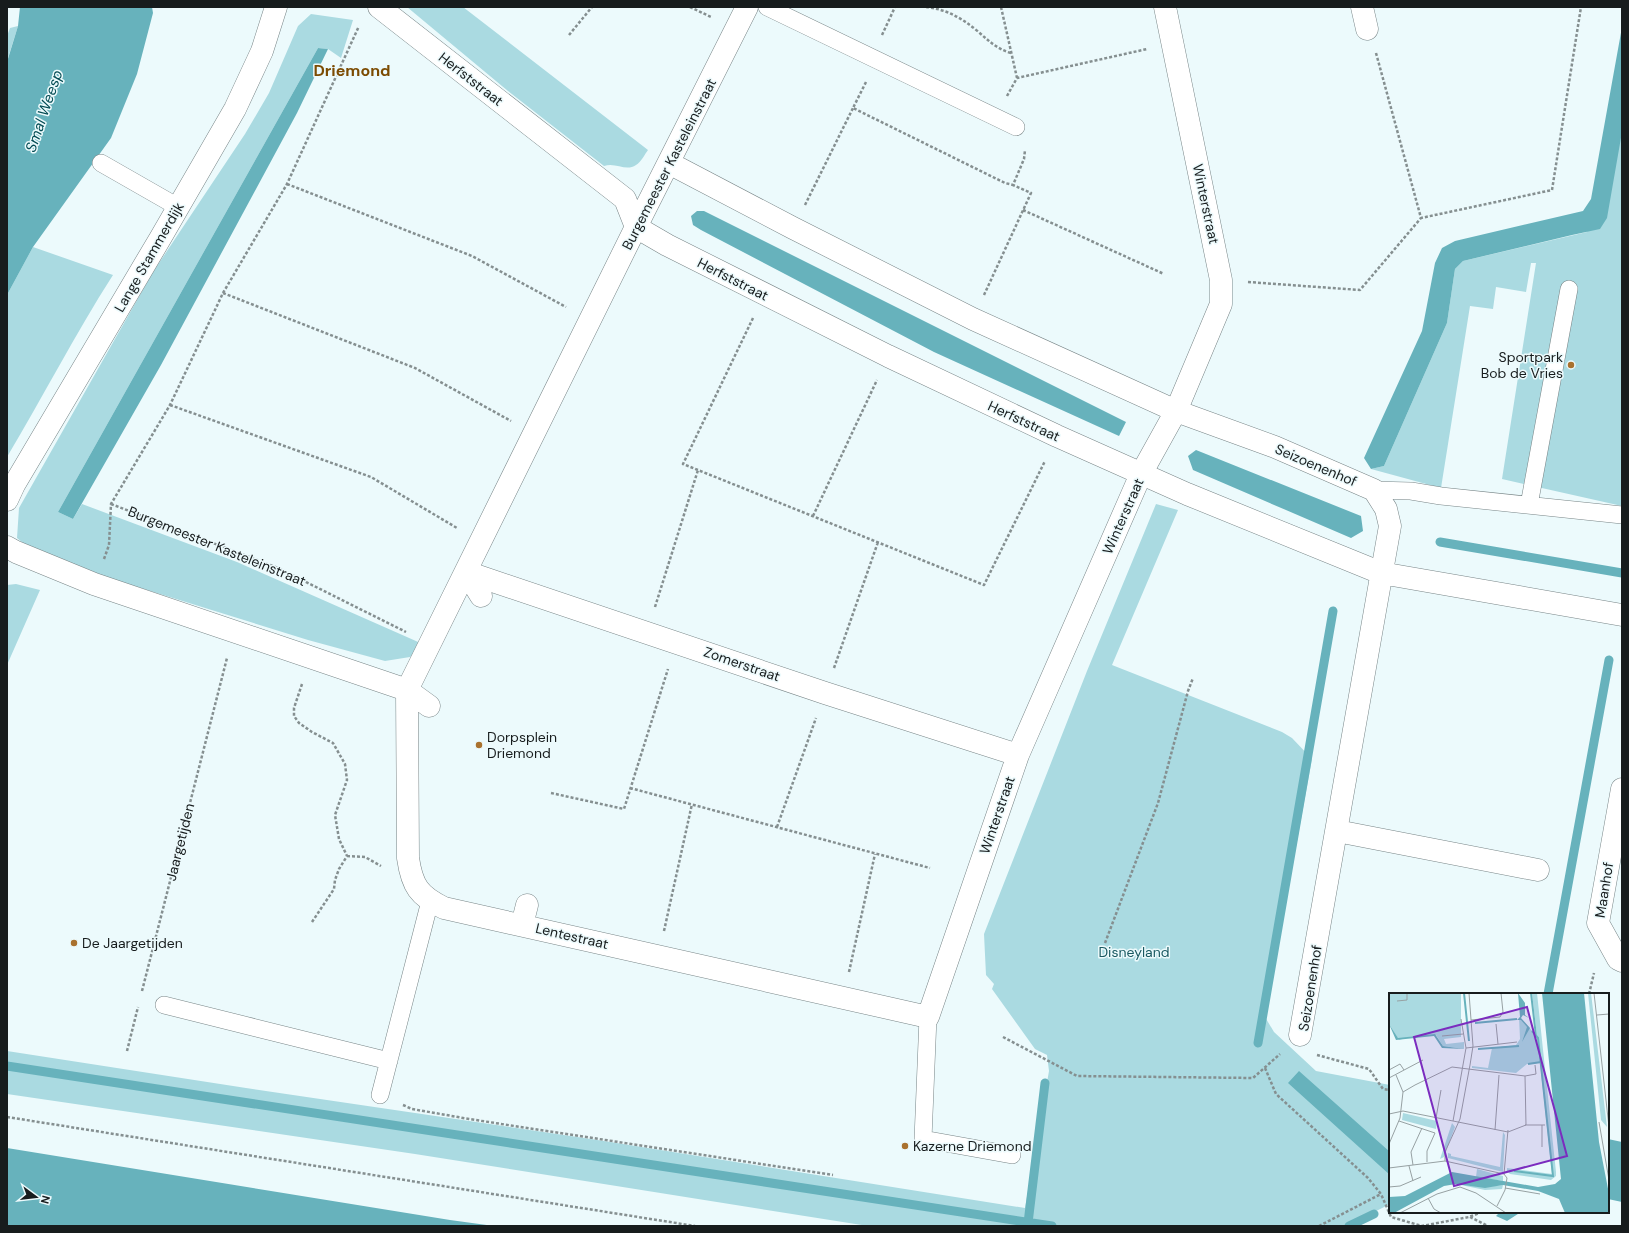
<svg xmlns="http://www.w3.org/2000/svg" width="1629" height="1233" font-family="'DM Sans',sans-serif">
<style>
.green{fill:#aadae1}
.water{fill:#67b2bc}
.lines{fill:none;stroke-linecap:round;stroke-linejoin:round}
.stream{stroke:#67b2bc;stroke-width:9}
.lane-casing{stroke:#788587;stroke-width:18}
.street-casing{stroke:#788587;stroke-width:23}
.secondary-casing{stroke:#788587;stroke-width:23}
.path{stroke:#858f90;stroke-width:2.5;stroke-dasharray:3 2;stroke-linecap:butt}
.lane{stroke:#fff;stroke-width:17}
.street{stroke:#fff;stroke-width:22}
.secondary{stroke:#fff;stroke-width:22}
.poi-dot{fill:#a9712e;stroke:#ecfafc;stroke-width:1.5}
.labels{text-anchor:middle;stroke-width:3;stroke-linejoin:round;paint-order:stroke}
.street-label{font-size:14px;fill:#171c1d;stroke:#ecfafc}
.poi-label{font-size:14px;fill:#171c1d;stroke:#ecfafc;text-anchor:start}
.park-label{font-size:14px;fill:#195961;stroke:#ecfafc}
.water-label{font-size:15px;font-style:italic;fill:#044c54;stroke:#ecfafc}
.quarter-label{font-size:16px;font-weight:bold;fill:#7c4b02;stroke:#ecfafc}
.inset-river{fill:none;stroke:#67b2bc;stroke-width:2}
.inset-road{fill:none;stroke:#97a1a3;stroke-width:1}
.view{fill:#7b2cbf;fill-opacity:0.15;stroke:#7b2cbf;stroke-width:2}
.inset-edge{fill:none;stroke:#171c1d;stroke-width:2}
</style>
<rect width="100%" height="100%" fill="#ecfafc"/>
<!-- green -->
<path class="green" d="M407 7H463L648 150C645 154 641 162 636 165 626 172 616 162 604 166L508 91Z
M311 14 353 20 341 58 328 49 318 48 58 512 73 519 82 504 237 562 425 645 410 657 385 661 308 640 76 568 35 553 17 538 19 508 153 272 245 134 269 93 298 26Z
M18 26 7 61V36L10 28Z
M1622 65V506L1502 479 1536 263H1531L1526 292 1496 287 1493 309 1470 306 1441 488 1371 469 1384 466 1447 323 1455 269 1463 261 1587 232Z
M33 247 113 275C75 334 43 397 7 457V295Z
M1156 504 1178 510 1112 665 1282 732 1292 738 1312 759 1265 1017 1274 1032 1316 1071 1390 1085V1204L1347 1226H868L415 1154 7 1094V1051L246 1088 604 1141 1025 1208 1049 1071 1047 1055 1035 1049 992 989 994 984 986 975 984 934 1087 671Z
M16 584 40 590 7 665V585Z"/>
<!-- water -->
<path class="water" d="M20 7H152L153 13 137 74 111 138 33 247 7 295V62L18 26Z
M1622 27V132L1607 218 1600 229 1572 235 1463 261 1455 269 1447 323 1384 466 1371 469 1364 458 1422 331 1435 263 1442 248 1455 241 1583 211 1591 199Z
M318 48 328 49 297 113 161 365 73 519 58 512Z
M697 211H704L1126 422 1119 436 934 352 701 230 693 225 691 216Z
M1196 450 1361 516 1363 531 1351 538 1193 470 1188 456Z
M1299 1071 1390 1152V1175L1288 1083Z
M1608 1139 1622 1142V1202L1608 1199Z
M7 1148 450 1220 494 1226H7Z
M1500 1212H1521L1507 1221 1496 1216Z"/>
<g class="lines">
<!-- stream -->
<path class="stream" d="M1440 542 1622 573
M1548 994 1609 660
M1258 1043 1333 611
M7 1066 1052 1226
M1028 1223 1045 1083
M1349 1226 1374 1214"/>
<!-- lane casing -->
<g class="lane-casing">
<path id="lane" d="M767 7 1016 127
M101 163 178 207
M1374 490 1411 491 1441 496 1622 515
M1529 505 1569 289
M164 1005 389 1061
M928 1017 923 1139 1012 1155
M380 1095 430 901"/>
</g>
<!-- street casing -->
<g class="street-casing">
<path id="street" d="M379 7 625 199 636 227 667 245 888 356 1057 436 1187 494 1381 573 1622 615
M747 7 636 227 407 690 408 858C412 886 419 896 444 908L928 1017 1018 755 1141 474 1176 411 1221 304V280L1165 7
M1362 7 1367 29
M669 163 793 228 973 319 1176 411 1275 447 1374 490 1386 509 1390 526 1300 1035
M7 547 16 552 94 584 407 690 429 706
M466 572 825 693 1018 755
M466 572 481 596
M1622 789 1598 923 1618 959 1622 961
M1337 831 1538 870
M522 925 527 905"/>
</g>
<!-- secondary casing -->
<g class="secondary-casing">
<path id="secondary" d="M7 500 14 485 161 237 235 109 262 51 276 7"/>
</g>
<!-- path -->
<path class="path" d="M690 7 711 17
M926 7C945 9 960 17 975 29 987 39 996 49 1011 53
M1001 7 1017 78
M569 35 592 7
M882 35 895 7
M1376 53 1421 218 1552 190 1581 7
M866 82 853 108 1005 183 1013 185
M1007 96 1017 78 1147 49
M287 184 472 256 566 307
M805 205 853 108
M1023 210 1164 274
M1248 282 1360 290 1421 218
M223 293 415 368 511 421
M984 295 1031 193 1013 185 1024 159 1025 150
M753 318 683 464 984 585 1045 461
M170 405 371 477 457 528
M111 504 278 568 406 632
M813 516 877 380
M104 559 109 545 111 504 170 405 223 293 287 184 359 26
M655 607 698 470
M834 668 878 542
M302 684 294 708V716L299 723 312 732 333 743 345 764 347 780 335 815 339 839 347 856
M630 788 930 868
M551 793 624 809 668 669
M777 827 816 718
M347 856 365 857 381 866
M312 922 334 889 335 880 339 869 347 856
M664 931 692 804
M1105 943 1158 803 1188 691 1193 678
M849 972 875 854
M142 991 227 658
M1589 994 1594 973
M1003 1037 1077 1076 1253 1078 1280 1054
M127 1051 138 1007
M1317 1055 1369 1069 1383 1089 1390 1090
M1265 1068 1276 1094 1368 1178 1381 1194 1391 1217 1422 1226 1469 1217 1482 1212
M403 1105 412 1109 469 1119 833 1175
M7 1117 695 1226
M1470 1217 1488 1226
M1319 1226 1381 1194"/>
<!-- lane -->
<use href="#lane" class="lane"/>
<!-- street -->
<use href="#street" class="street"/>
<!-- secondary -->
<use href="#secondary" class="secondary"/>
</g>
<!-- markers -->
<g class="poi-dot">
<circle cx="1571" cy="365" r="4"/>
<circle cx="479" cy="745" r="4"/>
<circle cx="74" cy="943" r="4"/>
<circle cx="905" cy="1146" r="4"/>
</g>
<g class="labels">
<!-- street labels -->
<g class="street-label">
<text transform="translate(471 79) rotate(38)" y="5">Herfststraat</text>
<text transform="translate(669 164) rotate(-63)" y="5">Burgemeester Kasteleinstraat</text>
<text transform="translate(1206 204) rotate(78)" y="5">Winterstraat</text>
<text transform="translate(149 257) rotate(-60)" y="5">Lange Stammerdijk</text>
<text transform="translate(733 279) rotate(27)" y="5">Herfststraat</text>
<text transform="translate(1024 421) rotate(25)" y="5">Herfststraat</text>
<text transform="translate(1316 465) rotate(23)" y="5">Seizoenenhof</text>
<text transform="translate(1123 516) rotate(-66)" y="5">Winterstraat</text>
<text transform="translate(217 546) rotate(22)" y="5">Burgemeester Kasteleinstraat</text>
<text transform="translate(742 664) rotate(19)" y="5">Zomerstraat</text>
<text transform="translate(997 815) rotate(-71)" y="5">Winterstraat</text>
<text transform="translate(180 842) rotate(-76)" y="5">Jaargetijden</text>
<text transform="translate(1604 890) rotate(-81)" y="5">Maanhof</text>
<text transform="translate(572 936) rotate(13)" y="5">Lentestraat</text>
<text transform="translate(1310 988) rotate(-81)" y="5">Seizoenenhof</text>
</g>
<!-- poi labels -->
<g class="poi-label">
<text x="1563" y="362" text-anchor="end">Sportpark<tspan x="1563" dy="16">Bob de Vries</tspan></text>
<text x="487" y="742">Dorpsplein<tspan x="487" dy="16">Driemond</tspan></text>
<text x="82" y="948">De Jaargetijden</text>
<text x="913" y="1151">Kazerne Driemond</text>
</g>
<!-- park labels -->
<g class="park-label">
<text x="1134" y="957">Disneyland</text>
</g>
<!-- water labels -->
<g class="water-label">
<text transform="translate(44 111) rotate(-71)" y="5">Smal Weesp</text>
</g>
<!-- quarter labels -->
<g class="quarter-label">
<text x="352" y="76">Driemond</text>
</g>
</g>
<!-- overview -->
<g transform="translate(1389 993)">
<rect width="220" height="220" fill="#ecfafc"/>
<path d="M0 0H72V44L55 46 57 51 75 49V56L54 53 47 42 20 44 10 47 0 31ZM143 0H148L167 179V183L162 187 121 181 118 178V175L163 181 151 70 138 71 127 80 83 75V73L99 75 103 55 127 52 131 46 130 24 148 43ZM199 0H202L218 134 212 127ZM14 120 48 128 47 136 13 127ZM63 130 66 134 55 164 51 166ZM114 139 116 142 114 179 59 165V160L62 161V163L111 174ZM88 176 114 183V188L87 184ZM67 191 96 194 114 192 113 196 96 197Z" fill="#aadae1"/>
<path d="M129 0 136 10V22L140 25 134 22 132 25 141 35 133 49 138 34 132 27H128L131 24ZM153 0H195L210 149 220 201V220H176L170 206 149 198 114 192 96 195 67 191 55 193 5 220H0V204L16 203 63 179 149 194 166 191 172 186ZM0 31 9 45 46 41 54 53 75 56 53 55 45 43 7 47Z" fill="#67b2bc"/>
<path class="inset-river" d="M75 0 80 48M142 0 147 43M86 30 128 26M89 56 130 53M139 71 152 69M125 178 164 183 149 45 143 38"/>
<path class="inset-road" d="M205 0 220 134M8 8 18 7V0M208 22 220 21M72 26 77 55M82 27 111 24 114 19 112 0M107 31 109 51M53 43 74 41M0 77 11 71 15 77M7 82 14 99M136 83 137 132M0 85 34 67M0 121 14 118 119 139 137 132M47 125 52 97M10 128 46 140 38 158V169M64 128 77 55 128 49M210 129 220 187M136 132H156M153 132V154M106 137 110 82M0 151 11 125 14 99 26 92 63 74 136 83 147 81 146 72M56 168V159L71 126 81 72 84 53 80 0M24 172 22 159 33 135M20 173 24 188M0 175 56 168 115 181M0 194 11 193 32 184M116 195 151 201M39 205 45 216 52 220M108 213 116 197 118 185 115 181 119 137M11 220 48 201 71 194 87 200 117 220"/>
<path class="view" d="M138 14 178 163 65 193 25 44Z"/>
<rect width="220" height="220" class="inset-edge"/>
</g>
<!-- border -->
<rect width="1629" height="1233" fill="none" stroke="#171c1d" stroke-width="16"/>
<!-- north arrow -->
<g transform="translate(36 1197) rotate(105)" stroke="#ecfafc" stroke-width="3" paint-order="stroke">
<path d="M0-3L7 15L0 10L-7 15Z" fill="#171c1d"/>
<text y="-6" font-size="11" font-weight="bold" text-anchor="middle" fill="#171c1d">N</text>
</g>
</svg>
